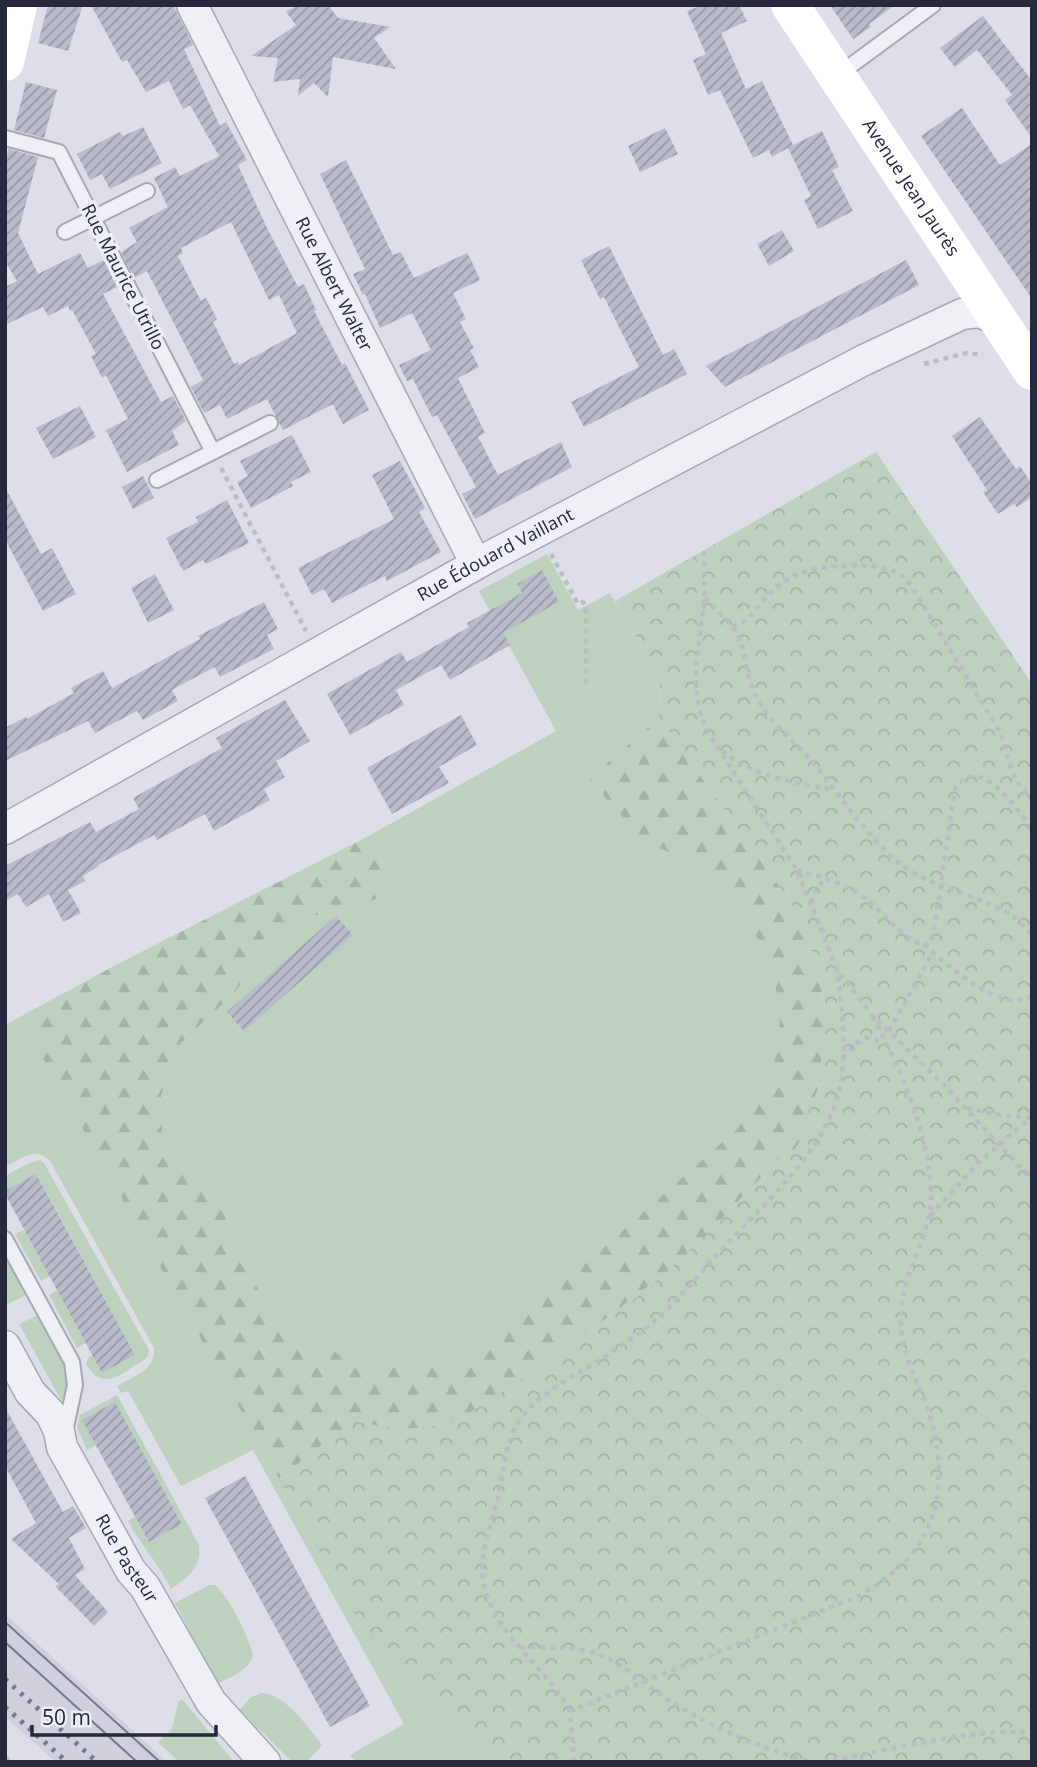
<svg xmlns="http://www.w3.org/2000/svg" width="1037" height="1767" font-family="'Open Sans',sans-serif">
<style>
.built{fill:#cfd0dc}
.green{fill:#bed1bf}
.forest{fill:url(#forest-firs)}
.park{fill:url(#park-crowns)}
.building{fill:url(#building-hatch);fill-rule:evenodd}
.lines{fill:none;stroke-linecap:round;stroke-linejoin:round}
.lane-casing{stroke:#a6a7b4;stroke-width:18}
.street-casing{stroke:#a6a7b4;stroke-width:33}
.path{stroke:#bbbcc5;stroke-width:4.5;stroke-dasharray:5 5;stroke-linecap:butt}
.lane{stroke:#eff0f5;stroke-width:14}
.street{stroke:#eff0f5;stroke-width:30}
.secondary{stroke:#fff;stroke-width:38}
.tram{stroke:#767890;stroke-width:2}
.rail{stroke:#767890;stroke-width:5;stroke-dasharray:3.5 7;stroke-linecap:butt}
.labels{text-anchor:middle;stroke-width:7;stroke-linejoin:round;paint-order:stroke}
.street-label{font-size:18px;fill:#26283d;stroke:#ecedf5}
</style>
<defs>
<pattern id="forest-firs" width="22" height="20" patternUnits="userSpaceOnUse" patternTransform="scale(1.75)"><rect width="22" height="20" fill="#bed1bf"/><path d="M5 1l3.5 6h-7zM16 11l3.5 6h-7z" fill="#a3b3a5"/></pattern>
<pattern id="park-crowns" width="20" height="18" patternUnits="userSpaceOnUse" patternTransform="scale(1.75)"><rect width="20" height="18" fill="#bed1bf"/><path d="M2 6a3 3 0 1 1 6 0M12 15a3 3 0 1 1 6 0" fill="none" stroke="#a3b3a5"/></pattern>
<pattern id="building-hatch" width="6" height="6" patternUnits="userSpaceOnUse" patternTransform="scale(1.75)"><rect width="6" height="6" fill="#babbca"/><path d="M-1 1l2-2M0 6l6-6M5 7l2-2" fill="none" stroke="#9798a5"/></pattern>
</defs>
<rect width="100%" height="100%" fill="#dddee7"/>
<!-- built -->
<path class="built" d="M5 1614 130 1728 167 1762H56L5 1717Z"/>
<!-- green -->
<path class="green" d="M547 554 578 610 610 593 660 680 659 718 788 898 815 1099 799 1136 786 1151 708 1233 363 1628 497 1762H357L350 1755 404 1724 253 1450 181 1486 128 1391 121 1393 117 1386C134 1376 156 1370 154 1348L50 1161C35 1146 21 1159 5 1167V1025L118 964 365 838 556 731 479 591Z
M40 1160 44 1163 149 1350 148 1356 144 1360C122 1373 102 1394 86 1363L89 1357 93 1355 102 1373 135 1355 37 1175 5 1191V1176L29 1163Z
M24 1230 50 1276 41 1281 15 1234Z
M5 1254 28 1294 8 1304 5 1299Z
M57 1290 86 1343 77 1348 49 1295Z
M38 1315C50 1337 83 1375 61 1400L19 1324Z
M117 1395 199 1545C202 1567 188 1578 171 1589 160 1565 141 1546 128 1521L135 1517 149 1542 182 1524 115 1403 82 1420 96 1445 87 1450 77 1428 80 1415Z
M209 1585H215C230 1598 248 1636 253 1655 249 1671 230 1677 217 1684L175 1603Z
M261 1693C286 1694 308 1727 322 1745L307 1762H292L240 1710 250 1698Z
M182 1699 234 1762H179L158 1742 172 1729 178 1702Z"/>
<!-- forest -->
<path class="forest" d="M659 718 788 898 805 930 810 946 824 999 826 1032 818 1089 799 1136 802 1139 791 1154 786 1151 708 1233 669 1270 566 1349 497 1762 363 1628 20 1017 118 964 365 838C381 850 388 860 392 880L377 898 352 910 292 918 256 944 248 953 245 978 234 993 181 1043 169 1063 161 1097 162 1132 184 1166 224 1208 234 1245 241 1263 261 1293 280 1315 315 1344 355 1361 374 1365 393 1368H422L442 1366 469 1358 486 1349 504 1336 737 1129C806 1053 786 950 714 883 701 871 686 861 671 853 663 849 653 847 646 842 641 839 636 832 632 827 617 811 603 795 589 779Z"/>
<!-- park -->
<path class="park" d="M876 452 1032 684V1762H497L363 1628 279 1478 353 1421C380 1426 406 1431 433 1426 463 1421 491 1399 517 1382 570 1348 624 1311 671 1268 712 1231 749 1190 787 1150L791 1154 802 1139 798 1136 818 1089 825 1022 824 999 810 946 805 930 788 898 659 718 660 680 615 601Z"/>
<!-- building -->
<path class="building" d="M48 5H83L68 51 38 43Z
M91 5H173L193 45 184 49 220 126 226 122 247 160 238 165 267 228 298 287 304 284 316 310 314 311 342 365 345 363 369 410 343 424 333 405H331L283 430 267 399 227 419 220 405 204 413 191 387 203 380 147 271 134 278 121 252 137 242 129 228 168 207 154 178 175 167 180 176 219 156 190 105 183 109 169 81 146 92 127 60 122 62ZM231 222 269 300 279 295 297 333 239 365 238 362 234 364 213 322 217 319 206 298 201 301 178 256 183 253 181 248Z
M297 5H328L338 18 390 27 374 38 396 69 333 57 328 97 314 83 298 96 300 79 273 82 278 58 251 56 296 25 286 12Z
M702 5H739L747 21 721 33 746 89 762 81 793 145 822 131 839 167 832 170 853 211 818 229 804 200 811 196 788 148 772 157 769 150 753 158 720 90 708 95 693 60 706 54 687 11Z
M830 5H895L869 24 871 27 853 39Z
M983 16 1032 81V138L1005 100 1012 95 977 50 955 67 940 48Z
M26 82 57 90 44 138 14 130Z
M962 108 1000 165 1032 144V299L921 136Z
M143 127 162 163 110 189 102 174 90 180 77 154 120 132 123 136Z
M665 128 678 154 640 172 628 146Z
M9 149 38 157 18 233 38 274 80 253 88 268 104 260 117 287 103 294 161 402 173 396 186 421 172 431 179 445 127 472 106 430 128 419 106 375 102 378 91 356 96 354 72 310 70 311 68 306 48 316 43 307 5 325V287L17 281 5 261V162Z
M346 160 393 255 401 252 414 278 467 253 472 262 480 280 453 293 466 319 460 322 474 348 470 350 479 367 458 378 485 433 478 437 498 475 561 442 572 467 475 519 462 494 476 487 437 415 432 417 413 379 407 381 399 365 431 350 412 313 380 328 365 294 363 295 353 274 365 269 320 174Z
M782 230 794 251 769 266 757 244Z
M609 246 663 355 674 349 687 374 584 427 571 402 639 367 604 297 600 299 581 260Z
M906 260 919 285 725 387 706 366Z
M80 406 96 437 53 459 36 428Z
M980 417 1016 469 1020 466 1032 484V497L1017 507 1014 504 998 514 983 492 987 490 952 436Z
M292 435 311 472 291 482 293 486 251 508 237 482 248 476 240 461Z
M400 461 425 508 419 512 441 552 387 581 385 576 332 603 324 589 312 595 298 568 394 519 372 475Z
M143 476 154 498 133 509 122 487Z
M5 487 41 554 52 548 76 594 43 611 5 539Z
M227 500 249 543 206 564 203 560 183 571 166 538 198 522 196 517Z
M542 570 559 602 503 633 510 645 450 680 441 665 396 690 404 705 350 735 327 694 401 652 407 662 469 627 467 623 522 593 517 584Z
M155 574 174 610 148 623 131 588Z
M264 602 278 629 267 635 274 649 220 677 215 667 194 678 172 690 178 701 143 720 137 711 95 733 88 721 5 761V728L26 717 27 719 74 693 71 688 103 671 112 688 200 639 198 636Z
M285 700 310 741 276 761 285 777 264 789 270 800 214 831 205 814 157 840 154 835 98 865 99 866 83 876 85 881 68 890 81 913 63 922 49 894 26 907 18 894 5 901V866L90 822 96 832 139 809 133 798 222 748 216 738Z
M461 715 477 745 439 767 449 783 392 814 367 768Z
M336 916 353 935 244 1031 227 1012Z
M36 1174 135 1355 102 1373 5 1194V1191Z
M115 1402 182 1524 149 1542 82 1420Z
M5 1407 63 1512 73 1506 86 1528 69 1538 85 1569 75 1575 108 1612 94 1626 55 1586 59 1584 11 1539 36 1523 5 1466Z
M245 1476 370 1706 330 1727 205 1498Z"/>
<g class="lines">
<!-- lane casing -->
<g class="lane-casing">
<path id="lane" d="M838 75 933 5
M5 138 59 152 213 452
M65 232 147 191
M157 480 270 423
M5 1239 72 1362 75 1385 64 1436"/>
</g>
<!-- street casing -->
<g class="street-casing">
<g id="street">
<path id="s1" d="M192 5 476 564"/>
<path id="s2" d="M5 829 489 557 864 360 962 314 979 312 996 319"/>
<path id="s3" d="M5 1346 30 1392 51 1414 59 1431 62 1447 131 1571 145 1587 211 1702 265 1762"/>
</g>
</g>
<!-- path -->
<path class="path" d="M924 364 966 353 983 355
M221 468 306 631
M704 551C704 567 705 584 704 600 700 648 686 689 709 734L797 870 838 971 872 1015 940 1081 1032 1180
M551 554 578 604 583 602 586 606V685
M705 598C715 610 733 623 739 637 747 657 746 679 757 698 771 723 794 741 812 762 844 798 867 841 908 869 944 894 1007 898 1032 936
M732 626C747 623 752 614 761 603 769 593 779 584 790 578 810 564 881 560 901 575 907 579 911 586 915 592L997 727C1011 754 1006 778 1032 798
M722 751C752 776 797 783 834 790
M797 870C818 877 841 881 859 894 879 907 902 939 924 945L931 941 934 931 955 788C981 753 1015 808 1032 827
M811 903 816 889 825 879
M924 945C949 965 998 1014 1032 996
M889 1031 933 952
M842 1058 857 1043 866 1038 877 1040 887 1045
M967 1108 993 1114 1030 1118
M930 1216 978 1163 1030 1118
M520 1647C544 1648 572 1646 595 1653 621 1662 644 1684 667 1699 710 1727 760 1747 809 1762
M570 1711C546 1667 495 1635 484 1585 477 1554 493 1522 499 1492 505 1466 505 1439 522 1417 547 1385 589 1370 620 1346 633 1337 647 1328 658 1318 683 1295 704 1268 727 1244 770 1197 829 1148 841 1082 847 1046 841 1006 838 971
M5 1757 11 1762
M574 1762 570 1711 859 1596C877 1585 895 1573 909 1557 945 1518 944 1457 928 1410 918 1382 902 1355 901 1325 900 1280 919 1257 929 1217 933 1200 930 1181 928 1164 919 1109 898 1065 872 1015
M823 1762 952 1737 996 1732H1032"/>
<!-- lane -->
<use href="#lane" class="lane"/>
<!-- street -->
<use href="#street" class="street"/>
<!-- secondary -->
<g class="secondary">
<path id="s4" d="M790 5 1032 371"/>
<path d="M5 62 18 5"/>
</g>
<!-- tram -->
<path class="tram" d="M5 1622 160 1762
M5 1642 137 1762"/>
<!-- rail -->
<path class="rail" d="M5 1679 97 1762
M5 1707 67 1762"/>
</g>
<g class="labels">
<!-- street labels -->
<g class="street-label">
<text dy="6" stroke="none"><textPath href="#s4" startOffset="219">Avenue Jean Jaurès</textPath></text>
<text transform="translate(123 277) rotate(63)" y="6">Rue Maurice Utrillo</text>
<text dy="6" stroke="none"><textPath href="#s1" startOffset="313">Rue Albert Walter</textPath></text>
<text dy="6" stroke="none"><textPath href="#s2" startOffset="562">Rue Édouard Vaillant</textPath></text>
<text dy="6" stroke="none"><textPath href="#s3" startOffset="247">Rue Pasteur</textPath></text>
</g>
</g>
<!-- border -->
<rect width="1037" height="1767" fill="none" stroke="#26283d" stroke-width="14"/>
<!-- scale -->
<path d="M32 1725v10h184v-10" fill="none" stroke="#26283d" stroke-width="3.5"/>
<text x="42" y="1725" font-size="21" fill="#26283d" stroke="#ecedf5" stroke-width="5" paint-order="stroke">50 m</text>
</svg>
